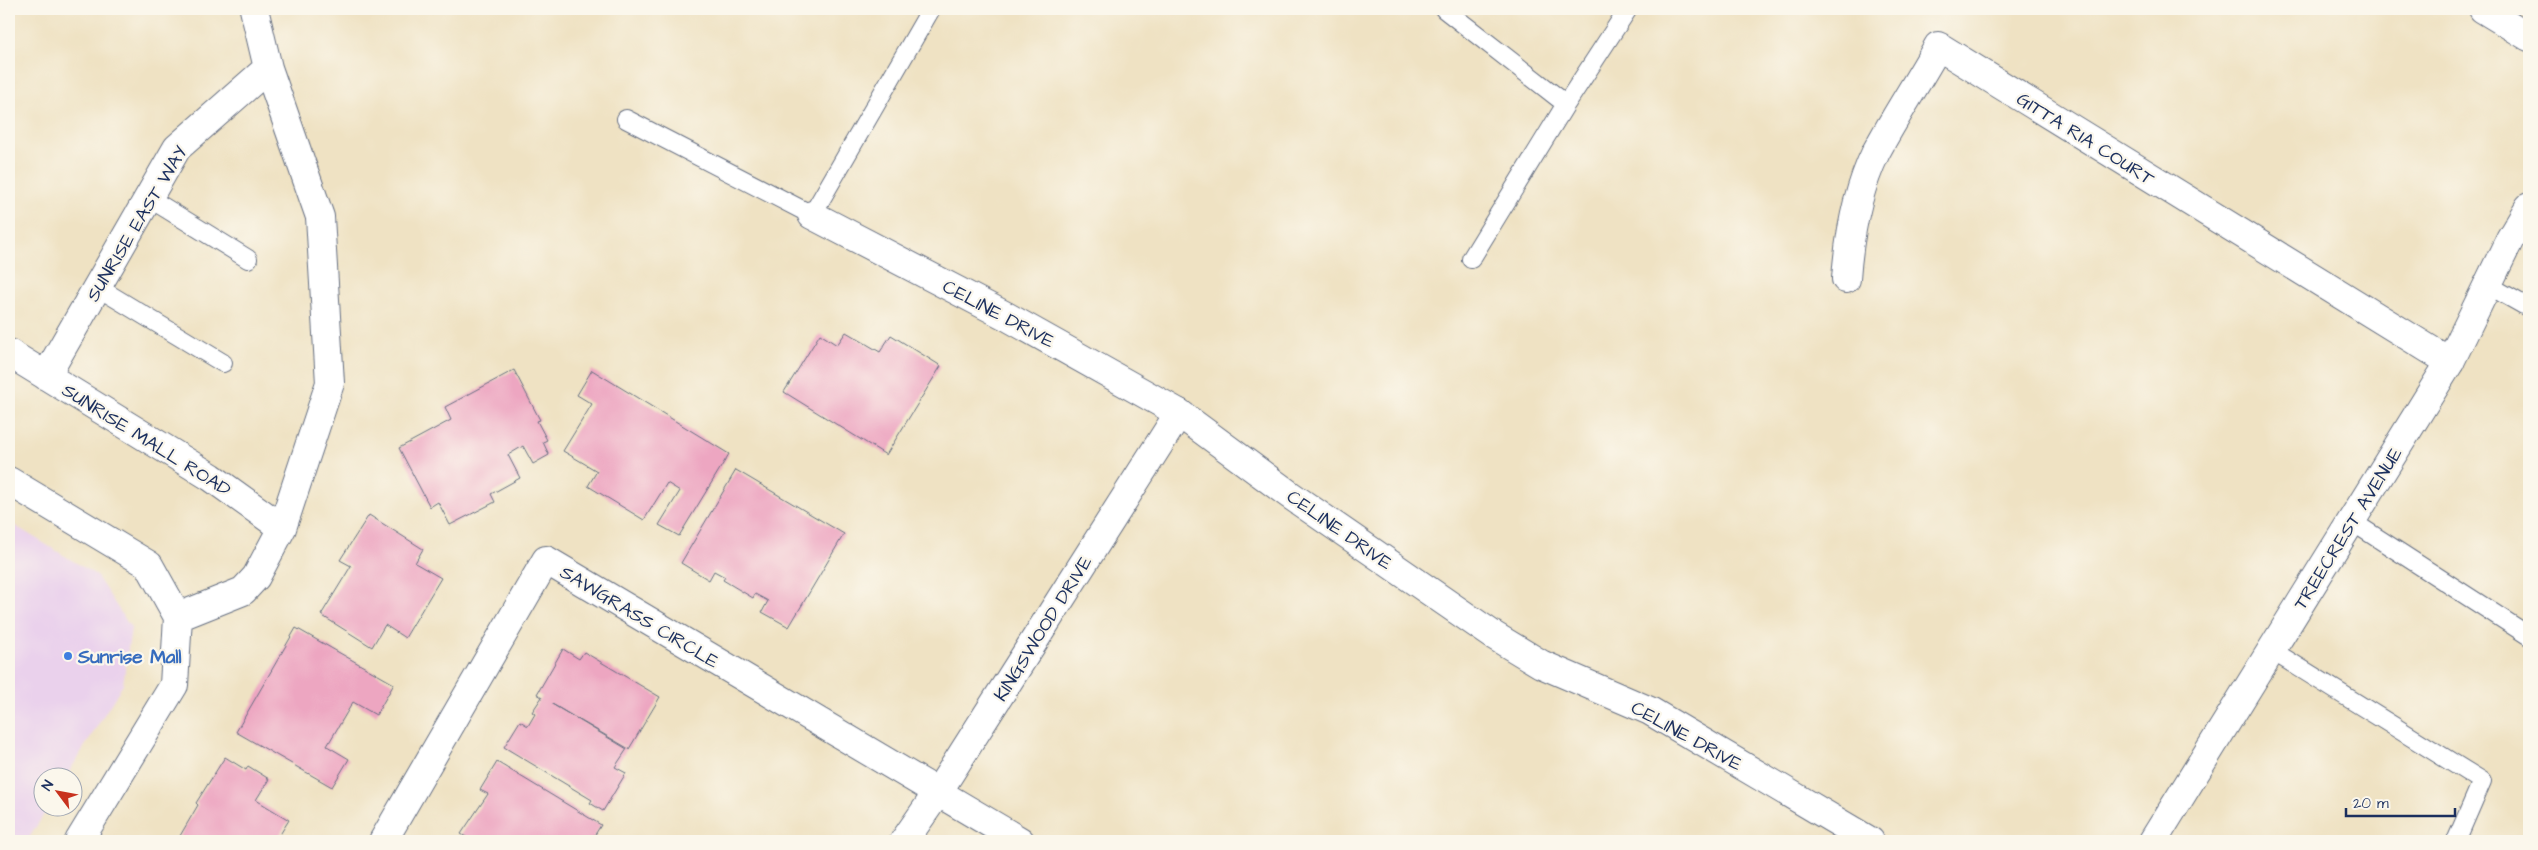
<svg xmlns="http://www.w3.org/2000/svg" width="2538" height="850" font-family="'Architects Daughter',sans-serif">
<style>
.built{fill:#ead1ec}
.building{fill:#eda6c1}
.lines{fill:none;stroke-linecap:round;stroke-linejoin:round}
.service-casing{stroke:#656e81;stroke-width:20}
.minor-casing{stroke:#656e81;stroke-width:30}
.tertiary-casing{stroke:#656e81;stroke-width:30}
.secondary-casing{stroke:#656e81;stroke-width:30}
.service{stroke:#fff;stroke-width:18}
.minor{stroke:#fff;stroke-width:28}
.tertiary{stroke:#fff;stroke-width:28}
.secondary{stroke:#fff;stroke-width:28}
.shop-dot{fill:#3f7fe0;stroke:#fbf7ec;stroke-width:2}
.labels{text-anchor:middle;stroke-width:4.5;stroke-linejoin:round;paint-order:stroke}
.street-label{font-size:19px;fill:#1b2f5e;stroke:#fbf7ec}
.shop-label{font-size:19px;font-weight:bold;fill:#366cbe;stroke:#fbf7ec;text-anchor:start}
</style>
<rect width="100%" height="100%" fill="#fbf7ec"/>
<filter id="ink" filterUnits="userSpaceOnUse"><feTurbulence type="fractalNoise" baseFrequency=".02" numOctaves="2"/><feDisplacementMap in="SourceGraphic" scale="10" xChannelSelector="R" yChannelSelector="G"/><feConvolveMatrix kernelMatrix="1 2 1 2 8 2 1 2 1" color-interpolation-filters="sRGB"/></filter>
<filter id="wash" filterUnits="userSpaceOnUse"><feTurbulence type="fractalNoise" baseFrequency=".0096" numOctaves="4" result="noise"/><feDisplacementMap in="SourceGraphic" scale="20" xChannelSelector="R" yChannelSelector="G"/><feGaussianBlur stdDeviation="1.12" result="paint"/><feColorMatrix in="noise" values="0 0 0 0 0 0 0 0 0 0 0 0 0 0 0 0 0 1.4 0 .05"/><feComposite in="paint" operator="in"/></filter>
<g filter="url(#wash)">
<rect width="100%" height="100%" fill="#efe2c3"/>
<!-- built -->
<path class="built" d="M9 522 96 575 131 628 123 684 66 777 42 778V808H48L27 841H9Z"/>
<g id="blocks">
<!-- building -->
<path class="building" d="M846 332 880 352 891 335 941 366 886 455 784 392 820 334 837 345Z
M514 370 540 420 537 421 547 440 543 442 549 455 533 464 523 446 508 455 520 478 491 494 495 502 450 525 438 502 430 507 399 448 451 420 445 407Z
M592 370 729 454 679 536 659 525 680 491 667 483 644 520 588 486 597 471 563 451 592 404 577 395Z
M736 470 844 534 789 627 762 612 768 601 755 594 753 598 723 580 725 577 714 571 709 580 681 563Z
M369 515 423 549 415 563 441 578 405 638 385 625 372 647 321 615 351 566 340 560Z
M296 628 394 684 376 715 353 702 327 746 349 759 332 787 236 732Z
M563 649 579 659 584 652 660 697 629 749 552 704 627 749 615 767 626 773 603 811 590 803 592 800 504 747 520 721 528 726 535 714 532 712 542 697 537 694Z
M225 757 246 770 248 766 269 779 256 800 289 820 276 841H177L198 805 196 803Z
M497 762 601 825 591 841H473L461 834 488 794 480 790Z"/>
</g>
</g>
<g filter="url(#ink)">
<use href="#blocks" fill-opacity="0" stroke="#656e81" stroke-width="1"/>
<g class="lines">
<!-- service casing -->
<g class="service-casing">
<path id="service" d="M1444 9 1566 104 1471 259
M1566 104 1628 9
M626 119 812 215 931 9
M149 198 248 259
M2488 285 2529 308
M97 287 223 363
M2351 521 2529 636
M2271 650 2482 781 2456 841"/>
</g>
<!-- minor casing -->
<g class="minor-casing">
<path id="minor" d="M812 215 1006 316 1179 413
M1846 279C1849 236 1857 191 1876 152 1895 116 1918 82 1938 46L2450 362
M9 353 211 477 282 528
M46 376 177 148 268 68
M9 481 149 565 178 617 174 685 79 841
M178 617 243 591 256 577 282 528 330 383 320 217 268 68 254 9
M383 841 546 560 1020 841"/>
</g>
<!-- tertiary casing -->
<g class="tertiary-casing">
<path id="tertiary" d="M904 841 938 792 1179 413 1290 495 1493 635 1541 664 1650 711 1870 841
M2153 841 2450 362 2510 239 2529 207"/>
</g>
<!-- secondary casing -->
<g class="secondary-casing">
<path id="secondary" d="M2483 9 2529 37"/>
</g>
<!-- service -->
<use href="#service" class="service"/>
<!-- minor -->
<use href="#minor" class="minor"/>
<!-- tertiary -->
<use href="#tertiary" class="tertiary"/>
<!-- secondary -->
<use href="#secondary" class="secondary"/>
</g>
</g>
<!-- markers -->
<circle class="shop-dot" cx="68" cy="656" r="5"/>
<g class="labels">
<!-- street labels -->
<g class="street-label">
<text transform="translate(2086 138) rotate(32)" y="7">GITTA RIA COURT</text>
<text transform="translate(136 223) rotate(-59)" y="7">SUNRISE EAST WAY</text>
<text transform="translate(999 313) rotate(28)" y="7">CELINE DRIVE</text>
<text transform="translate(147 439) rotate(32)" y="7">SUNRISE MALL ROAD</text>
<text transform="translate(2347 528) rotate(-58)" y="7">TREECREST AVENUE</text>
<text transform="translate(1340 529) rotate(35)" y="7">CELINE DRIVE</text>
<text transform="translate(640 616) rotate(31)" y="7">SAWGRASS CIRCLE</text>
<text transform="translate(1042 628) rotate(-58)" y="7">KINGSWOOD DRIVE</text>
<text transform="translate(1687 735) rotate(29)" y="7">CELINE DRIVE</text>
</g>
<!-- shop labels -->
<g class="shop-label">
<text x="78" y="663">Sunrise Mall</text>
</g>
</g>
<!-- margin -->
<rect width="2538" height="850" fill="none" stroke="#fbf7ec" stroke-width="30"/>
<!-- north arrow -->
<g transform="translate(58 792) rotate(302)"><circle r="24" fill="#fbf7ec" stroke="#a1a7b3"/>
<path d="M0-4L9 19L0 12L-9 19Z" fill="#c8321e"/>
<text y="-8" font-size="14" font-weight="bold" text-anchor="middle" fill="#1b2f5e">N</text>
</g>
<!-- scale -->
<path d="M2346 808v8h109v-8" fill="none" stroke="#1b2f5e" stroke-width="2.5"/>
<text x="2353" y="808" font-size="15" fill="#1b2f5e" stroke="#fbf7ec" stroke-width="4" paint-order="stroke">20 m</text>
</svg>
